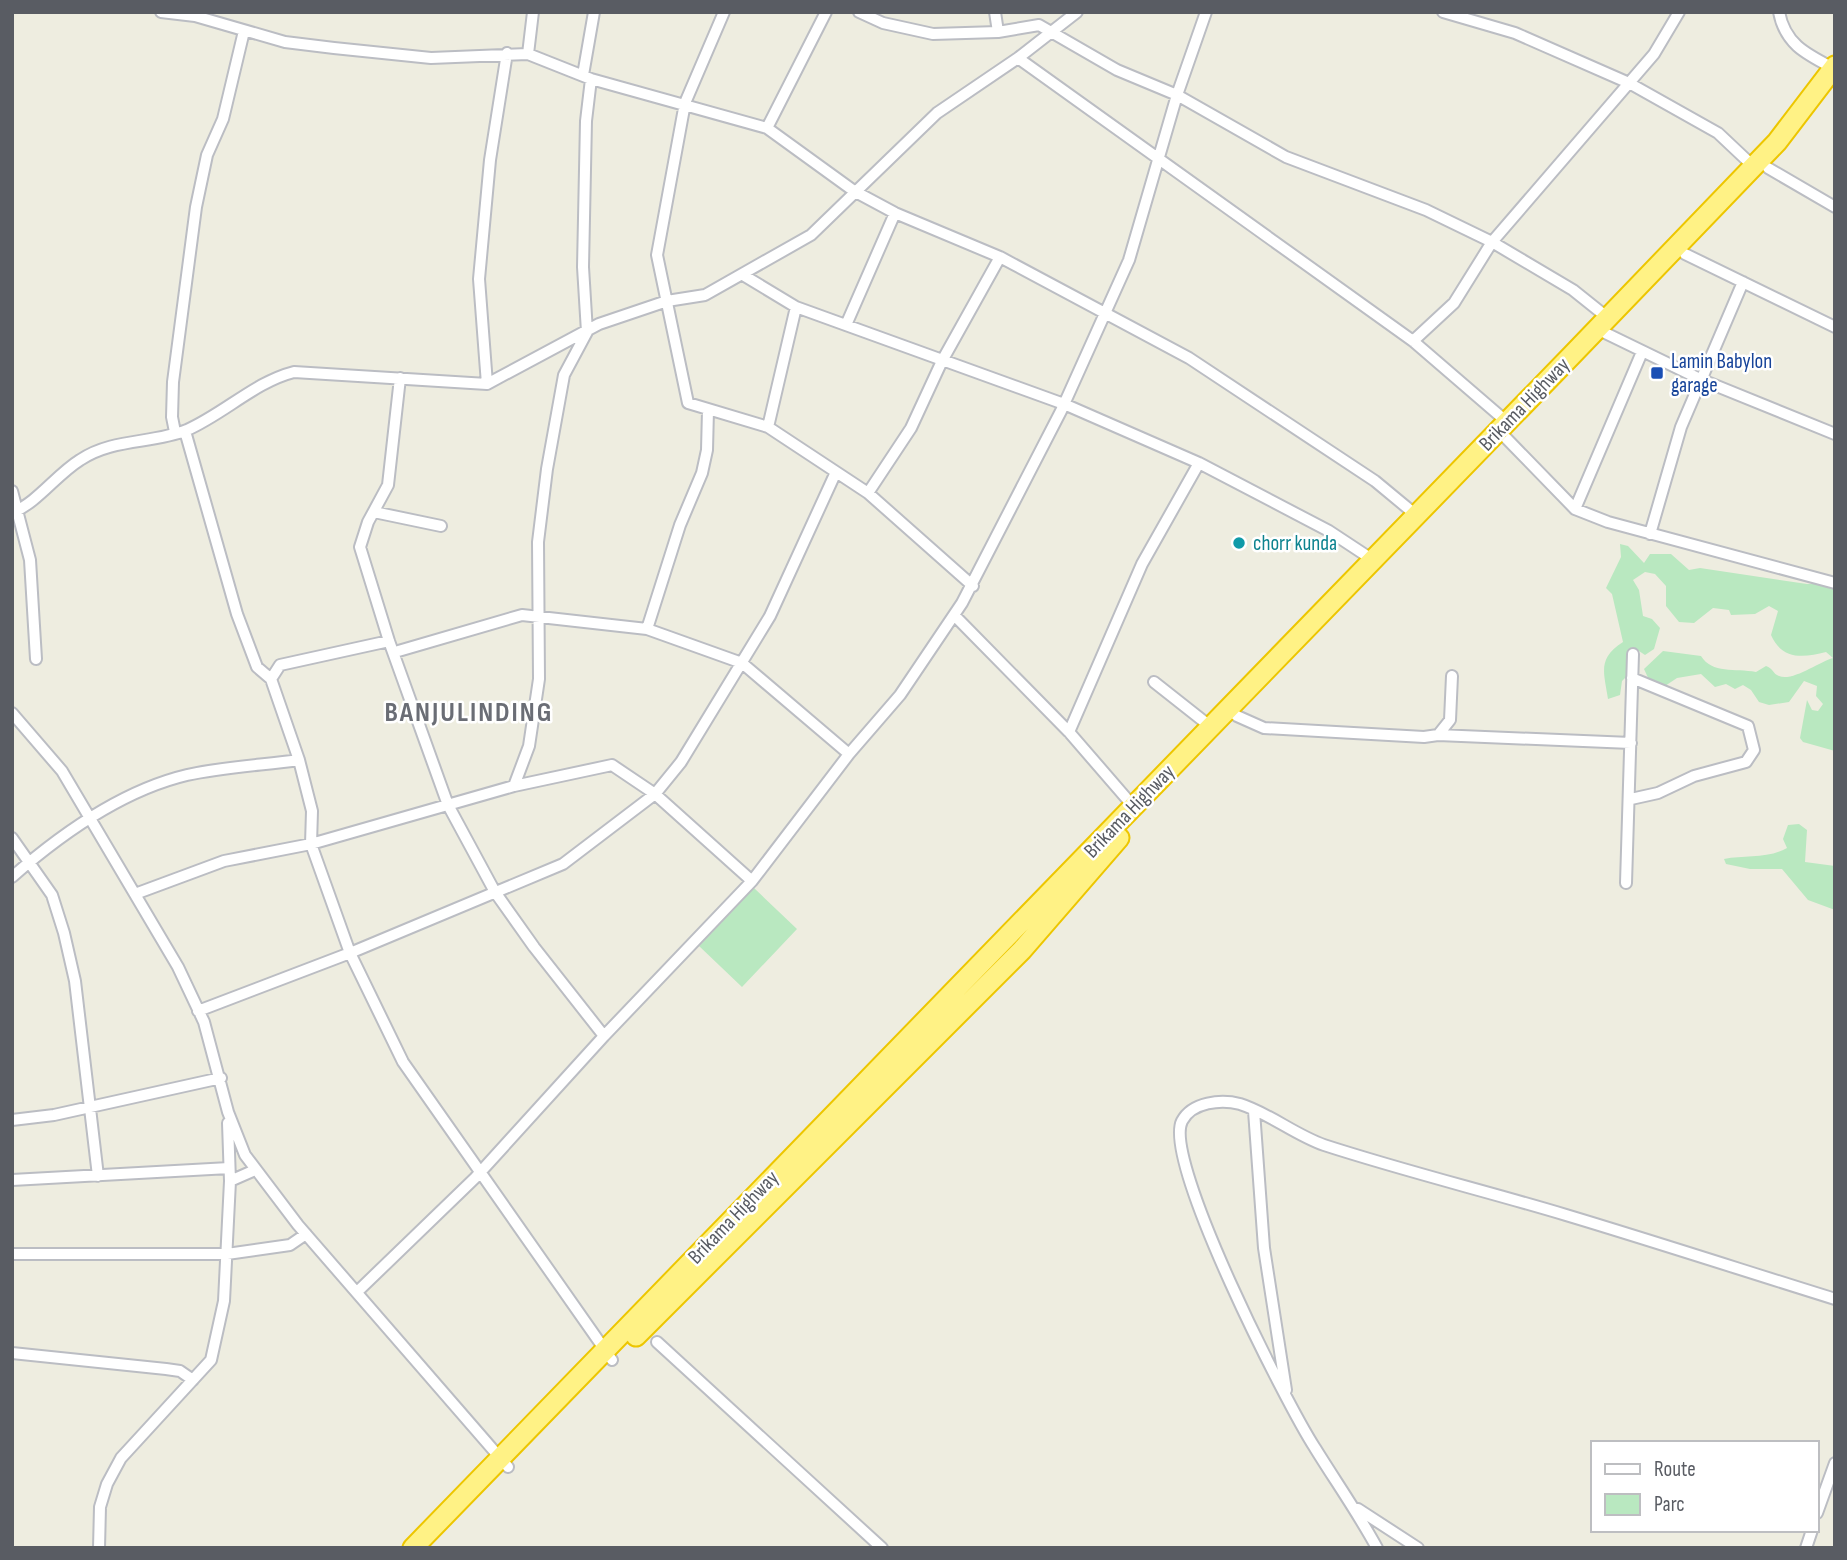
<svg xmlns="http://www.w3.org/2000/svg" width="1847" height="1560" font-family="'Sofia Sans Condensed',sans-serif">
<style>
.green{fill:#b9e8c0}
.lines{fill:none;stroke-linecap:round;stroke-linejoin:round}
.street-casing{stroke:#bbbdc3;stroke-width:14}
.highway-casing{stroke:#edc600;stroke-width:23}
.street{stroke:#fff;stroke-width:10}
.highway{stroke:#fff285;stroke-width:19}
.transit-dot{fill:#1a4fb4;stroke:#fff;stroke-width:2.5}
.culture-dot{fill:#0f9aa8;stroke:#fff;stroke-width:2.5}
.labels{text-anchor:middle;stroke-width:5;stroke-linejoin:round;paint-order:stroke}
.transit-label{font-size:21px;fill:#164399;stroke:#fff;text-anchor:start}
.street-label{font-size:21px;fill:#595c63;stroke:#fff}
.culture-label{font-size:21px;fill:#0d838f;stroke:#fff;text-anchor:start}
.district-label{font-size:28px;font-weight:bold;letter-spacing:2px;fill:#6a6d75;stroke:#fff}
</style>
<rect width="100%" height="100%" fill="#eeede0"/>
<!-- green -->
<path class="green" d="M1620 544 1628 546 1644 563 1650 554H1671L1689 570 1700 568 1807 584 1835 583V751L1803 742 1800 738 1807 700 1812 710 1818 711 1823 704 1816 696 1817 686 1804 681 1789 702 1769 705 1759 702 1751 690 1743 685 1735 689 1726 684 1715 687 1701 674 1677 678 1665 686 1650 682 1644 669 1663 651 1701 656C1712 674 1735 668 1756 672L1766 666C1773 668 1773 674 1779 676 1792 682 1819 662 1833 658L1826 652C1803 658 1782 660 1771 635L1778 611 1769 606 1755 614 1731 615 1729 610 1713 608 1694 623 1679 622 1666 606V586L1655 574 1645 572 1633 580 1639 590 1643 616 1652 619 1660 628 1654 649 1645 655 1633 647C1621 653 1628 665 1628 675L1622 681 1620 695 1608 699C1604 672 1597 659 1623 642L1612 594 1606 588 1621 557Z
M1799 824 1807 830 1805 862 1835 866V910L1808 900 1782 869H1750L1726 864 1724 859C1745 855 1768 859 1787 848L1783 839 1788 825Z
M754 888 797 929 742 987 699 946Z"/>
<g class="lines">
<!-- street casing -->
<g class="street-casing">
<path id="street" d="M161 12 195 16 285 42 334 48 431 58 528 54 591 79 767 128 854 191 895 213 1000 257 1189 358 1375 481 1416 515
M724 12 685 103 657 255 688 403 768 427 868 493 973 586
M859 12 883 23 933 34 998 32 1039 25 1117 70 1177 95 1286 157 1426 210 1492 242 1573 290 1608 318
M995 12 998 32
M1443 12 1515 33 1629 83 1718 133 1753 166
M1779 12C1785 44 1806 54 1833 68
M528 54 533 12
M1018 58 1413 341 1507 422
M583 75 594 12
M767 128 826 12
M1768 168 1835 207
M1685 254 1835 327
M743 275 796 307 1064 404 1199 463 1329 531 1373 560
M846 325 895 213
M1597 329 1702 380 1835 434
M1413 341 1454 303 1492 242 1654 54 1679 12
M400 378 388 485 368 522 360 547 389 641 448 805 495 892 534 947 604 1036
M487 384 479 279 490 160 507 53
M768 427 796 307
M185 431 237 614 257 667 271 679 299 760 312 811 311 844 350 953 403 1062 612 1360
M175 432 172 417 173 382 196 207 207 155 223 119 244 31
M1506 438 1575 509 1608 522 1835 583
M12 491 30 560 36 659
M868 493 911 428 942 361 1000 257
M1575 509 1642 352
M374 512 441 526
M12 513C38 502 56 475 80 460 113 438 152 444 187 430 225 413 255 382 294 372L487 384 599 324 667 301 705 295 811 235 937 113 1018 58 1077 12
M1650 534 1681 427 1743 282
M954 615 1069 732 1133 806
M647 629 680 525 702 473 707 450 708 410
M395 652 522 615 647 629 742 663 849 754
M271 679 280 665 389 641
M1154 682 1211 727
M1229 709 1237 716 1264 728 1424 737 1438 735 1450 720 1452 676
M12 713 62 771 178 967 204 1022 228 1112 245 1155 298 1225 508 1467
M1069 732 1142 564 1199 463
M1438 735 1631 743
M514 786 529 746 539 679 538 542 547 469 564 375 587 332 583 267 586 121 591 79
M1631 799 1658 793 1694 776 1746 762 1754 750 1748 726 1632 678
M12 838 52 895 64 933 75 981 98 1176
M12 877C61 834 124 790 187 775 223 767 263 765 299 760
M1626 883 1633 654
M135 894 224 861 311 844 514 786 612 765 655 794 752 881
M198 1011 350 953 563 864 655 794 681 762 770 616 836 472
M1254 1111 1264 1248 1286 1390
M12 1120 54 1115 221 1078
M12 1180 229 1168
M230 1181 255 1170
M12 1254H227L290 1245 306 1234
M357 1292 475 1178 604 1036 752 881 849 754 900 695 962 603 1061 411 1129 260 1177 95 1206 12
M657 1342 882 1548
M12 1353 166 1369 180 1371 193 1380
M1358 1509 1418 1548
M1817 1513 1835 1463
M99 1548 100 1507 107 1484 121 1458 211 1360 224 1301 230 1181 228 1123
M1377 1548C1358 1513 1336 1482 1315 1448 1287 1405 1162 1160 1182 1121 1192 1102 1221 1099 1240 1104 1269 1113 1295 1135 1324 1145 1404 1171 1486 1191 1566 1215 1656 1242 1745 1271 1835 1299
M1806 1548 1812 1530"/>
</g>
<!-- highway casing -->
<g class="highway-casing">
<path id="highway" d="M636 1336 1022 950 1119 838
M413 1548 1572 355 1777 142 1835 66"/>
</g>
<!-- street -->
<use href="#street" class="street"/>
<!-- highway -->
<use href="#highway" class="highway"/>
</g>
<!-- markers -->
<rect class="transit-dot" x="1650" y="366" width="14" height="14" rx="3.5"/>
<circle class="culture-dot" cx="1239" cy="543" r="7"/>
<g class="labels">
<!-- transit labels -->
<g class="transit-label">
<text x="1671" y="368">Lamin Babylon<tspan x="1671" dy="24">garage</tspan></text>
</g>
<!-- street labels -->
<g class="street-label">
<text transform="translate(1524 404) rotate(-46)" y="7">Brikama Highway</text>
<text transform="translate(1129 811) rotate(-46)" y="7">Brikama Highway</text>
<text transform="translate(733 1217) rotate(-46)" y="7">Brikama Highway</text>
</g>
<!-- culture labels -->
<g class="culture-label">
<text x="1253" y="550">chorr kunda</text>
</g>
<!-- district labels -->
<g class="district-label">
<text x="469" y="721">BANJULINDING</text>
</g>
</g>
<!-- border -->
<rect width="1847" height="1560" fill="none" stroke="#595c63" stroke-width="28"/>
<!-- legend -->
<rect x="1591" y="1441" width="228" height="91" fill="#ffffff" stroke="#bdbec1" stroke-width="2"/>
<rect x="1605" y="1464" width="35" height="10" fill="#ffffff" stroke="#bdbec1" stroke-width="2"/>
<text x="1654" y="1476" font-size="21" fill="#595c63">Route</text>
<rect x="1605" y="1494" width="35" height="21" fill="#b9e8c0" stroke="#bdbec1" stroke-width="2"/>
<text x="1654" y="1511" font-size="21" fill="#595c63">Parc</text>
</svg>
